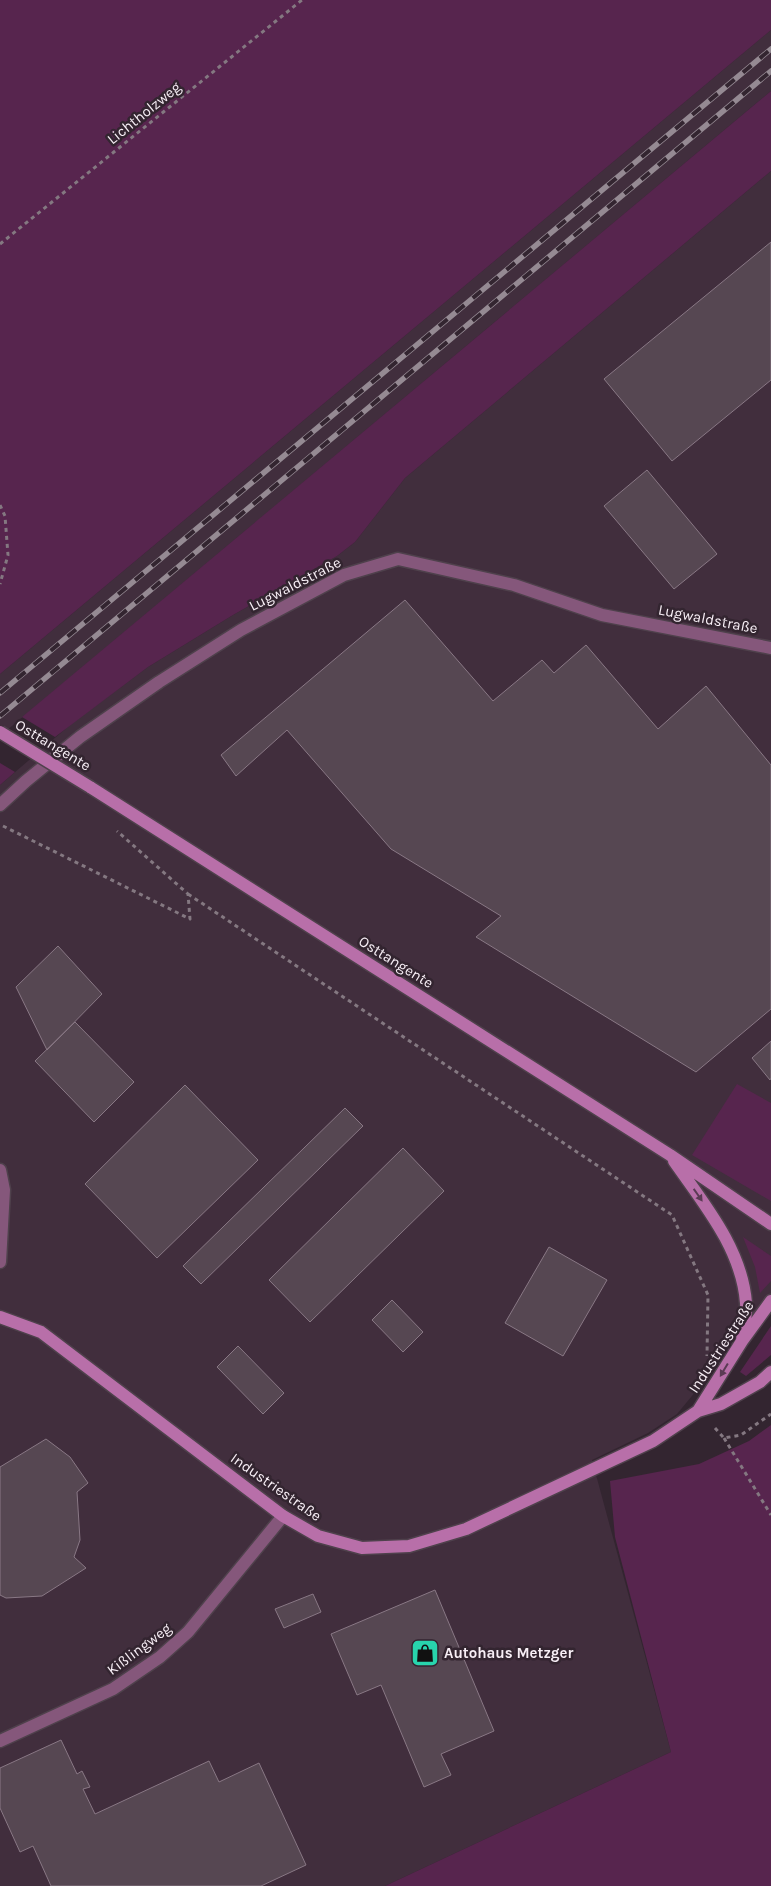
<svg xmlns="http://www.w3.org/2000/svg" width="771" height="1886" font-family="Karla,sans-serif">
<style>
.built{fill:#412e3d}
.green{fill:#57254e}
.building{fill:#564752;stroke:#897885}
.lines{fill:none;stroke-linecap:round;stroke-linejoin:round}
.street-casing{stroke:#4f414c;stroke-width:15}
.secondary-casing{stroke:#4f414c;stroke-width:15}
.path{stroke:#847881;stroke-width:3;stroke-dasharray:4 4;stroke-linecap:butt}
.street{stroke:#85577b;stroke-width:12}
.secondary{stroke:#b86fa9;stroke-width:12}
.rail-casing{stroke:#958a93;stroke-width:5.5}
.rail{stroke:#332530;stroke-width:4;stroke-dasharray:11;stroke-linecap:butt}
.secondary-bridge-casing{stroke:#4f414c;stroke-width:15;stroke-linecap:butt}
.secondary-bridge{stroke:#b86fa9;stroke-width:12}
.oneway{fill:#5b3b54}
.labels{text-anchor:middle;stroke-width:5;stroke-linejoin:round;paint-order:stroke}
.street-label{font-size:15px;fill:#f8eff6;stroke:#332530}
.poi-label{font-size:15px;font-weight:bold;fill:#f8eff6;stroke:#332530;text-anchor:start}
</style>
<rect width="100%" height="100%" fill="#332530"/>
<!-- built -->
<path class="built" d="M771 30V91L0 736V674Z
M771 171V1296L725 1356 677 1414 648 1433 592 1460 671 1752 385 1886H0V785L70 725 148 667 233 615 337 556 355 542 405 478Z"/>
<!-- green -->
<path class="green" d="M0 0H771V30L0 674Z
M771 91V171L405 478 355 542 337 556 233 615 148 667 55 737 22 717Z
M0 763 15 772 0 785Z
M737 1084 771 1103V1201L692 1155Z
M743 1237 771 1256V1281L760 1293 755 1267Z
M771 1326V1355L746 1376 740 1372Z
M771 1425V1886H385L671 1752 615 1537 610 1481 699 1464 749 1441Z"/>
<!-- building -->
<path class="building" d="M771 242V380L672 461 604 379Z
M647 470 717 554 674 589 604 506Z
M405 600 493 701 542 660 554 673 586 645 658 729 706 686 771 765V1009L696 1072 476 937 501 916 391 849 287 730 236 776 221 755Z
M58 946 102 994 47 1050 16 987Z
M75 1022 134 1082 94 1122 35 1061Z
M771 1041V1078L770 1080 752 1058Z
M185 1085 258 1160 157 1258 85 1184Z
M345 1108 363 1126 201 1284 183 1266Z
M403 1148 444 1191 310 1322 269 1280Z
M549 1247 607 1280 563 1356 505 1323Z
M392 1300 423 1332 403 1352 372 1320Z
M238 1346 284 1393 263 1414 217 1367Z
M46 1439 70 1457 88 1483 77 1492 80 1540 74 1557 86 1568 42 1596 6 1598 0 1595V1467Z
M435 1590 494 1731 441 1754 451 1775 424 1787 381 1685 357 1695 331 1634Z
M313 1594 321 1612 284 1628 275 1609Z
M61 1740 77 1774 82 1771 90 1787 83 1789 95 1814 209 1761 219 1782 259 1763 306 1865 261 1886H51L33 1846 20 1852 0 1808V1768Z"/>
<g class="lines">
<!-- street casing -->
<g class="street-casing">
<path id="street" d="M0 805 26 781 80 737 159 682 241 630 344 575 398 559 514 585 602 615 771 648
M0 1170 4 1190 0 1262
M0 1741 113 1689 160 1657 188 1632 283 1516"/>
</g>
<!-- secondary casing -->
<g class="secondary-casing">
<path id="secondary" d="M90 787 670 1155 771 1224
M674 1161C704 1204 742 1249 746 1303 747 1315 743 1329 742 1341
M0 1317 41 1332 283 1516 318 1536 362 1548 409 1546 466 1529 653 1441 698 1411 721 1404 760 1382 771 1372
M698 1411 742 1341 771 1301"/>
</g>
<!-- path -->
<path class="path" d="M0 244 302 0
M0 505 5 516 8 555 0 584
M3 826 190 919 188 894 117 831
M188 894 672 1215 708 1295 707 1356
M715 1428 724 1438 741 1435 771 1414
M724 1438 771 1515"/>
<!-- street -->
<use href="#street" class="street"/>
<!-- secondary -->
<use href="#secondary" class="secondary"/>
<!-- rail casing -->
<g class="rail-casing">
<path id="rail" d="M0 693 771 49
M0 716 771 71"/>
</g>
<!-- rail -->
<use href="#rail" class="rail"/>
<!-- secondary-bridge casing -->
<g class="secondary-bridge-casing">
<path id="secondary-bridge" d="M0 732 90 787"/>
</g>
<!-- secondary-bridge -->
<use href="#secondary-bridge" class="secondary-bridge"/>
</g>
<!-- one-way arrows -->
<defs><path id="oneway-solid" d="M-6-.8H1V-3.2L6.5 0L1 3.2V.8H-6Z" transform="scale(1.25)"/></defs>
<g class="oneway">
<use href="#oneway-solid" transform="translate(698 1195) rotate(55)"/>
<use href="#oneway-solid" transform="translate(724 1370) rotate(121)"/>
</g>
<!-- icons -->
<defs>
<g id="shop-square" transform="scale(1.4375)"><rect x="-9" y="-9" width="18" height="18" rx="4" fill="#28d5ad" stroke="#332530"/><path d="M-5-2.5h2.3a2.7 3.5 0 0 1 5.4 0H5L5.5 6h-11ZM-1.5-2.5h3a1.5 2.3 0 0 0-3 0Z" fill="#111"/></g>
</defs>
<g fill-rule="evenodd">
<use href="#shop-square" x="425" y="1653"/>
</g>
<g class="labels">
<!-- street labels -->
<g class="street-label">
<text transform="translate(144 113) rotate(-39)" y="5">Lichtholzweg</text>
<text transform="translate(295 584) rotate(-27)" y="5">Lugwaldstraße</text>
<text transform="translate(708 619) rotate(11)" y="5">Lugwaldstraße</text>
<text transform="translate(53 745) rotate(31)" y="5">Osttangente</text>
<text transform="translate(396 962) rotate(32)" y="5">Osttangente</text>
<text transform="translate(721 1347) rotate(-57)" y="5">Industriestraße</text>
<text transform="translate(276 1487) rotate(35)" y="5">Industriestraße</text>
<text transform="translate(139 1649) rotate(-37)" y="5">Kißlingweg</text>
</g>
<!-- poi labels -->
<g class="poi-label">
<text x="444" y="1658">Autohaus Metzger</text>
</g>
</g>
</svg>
